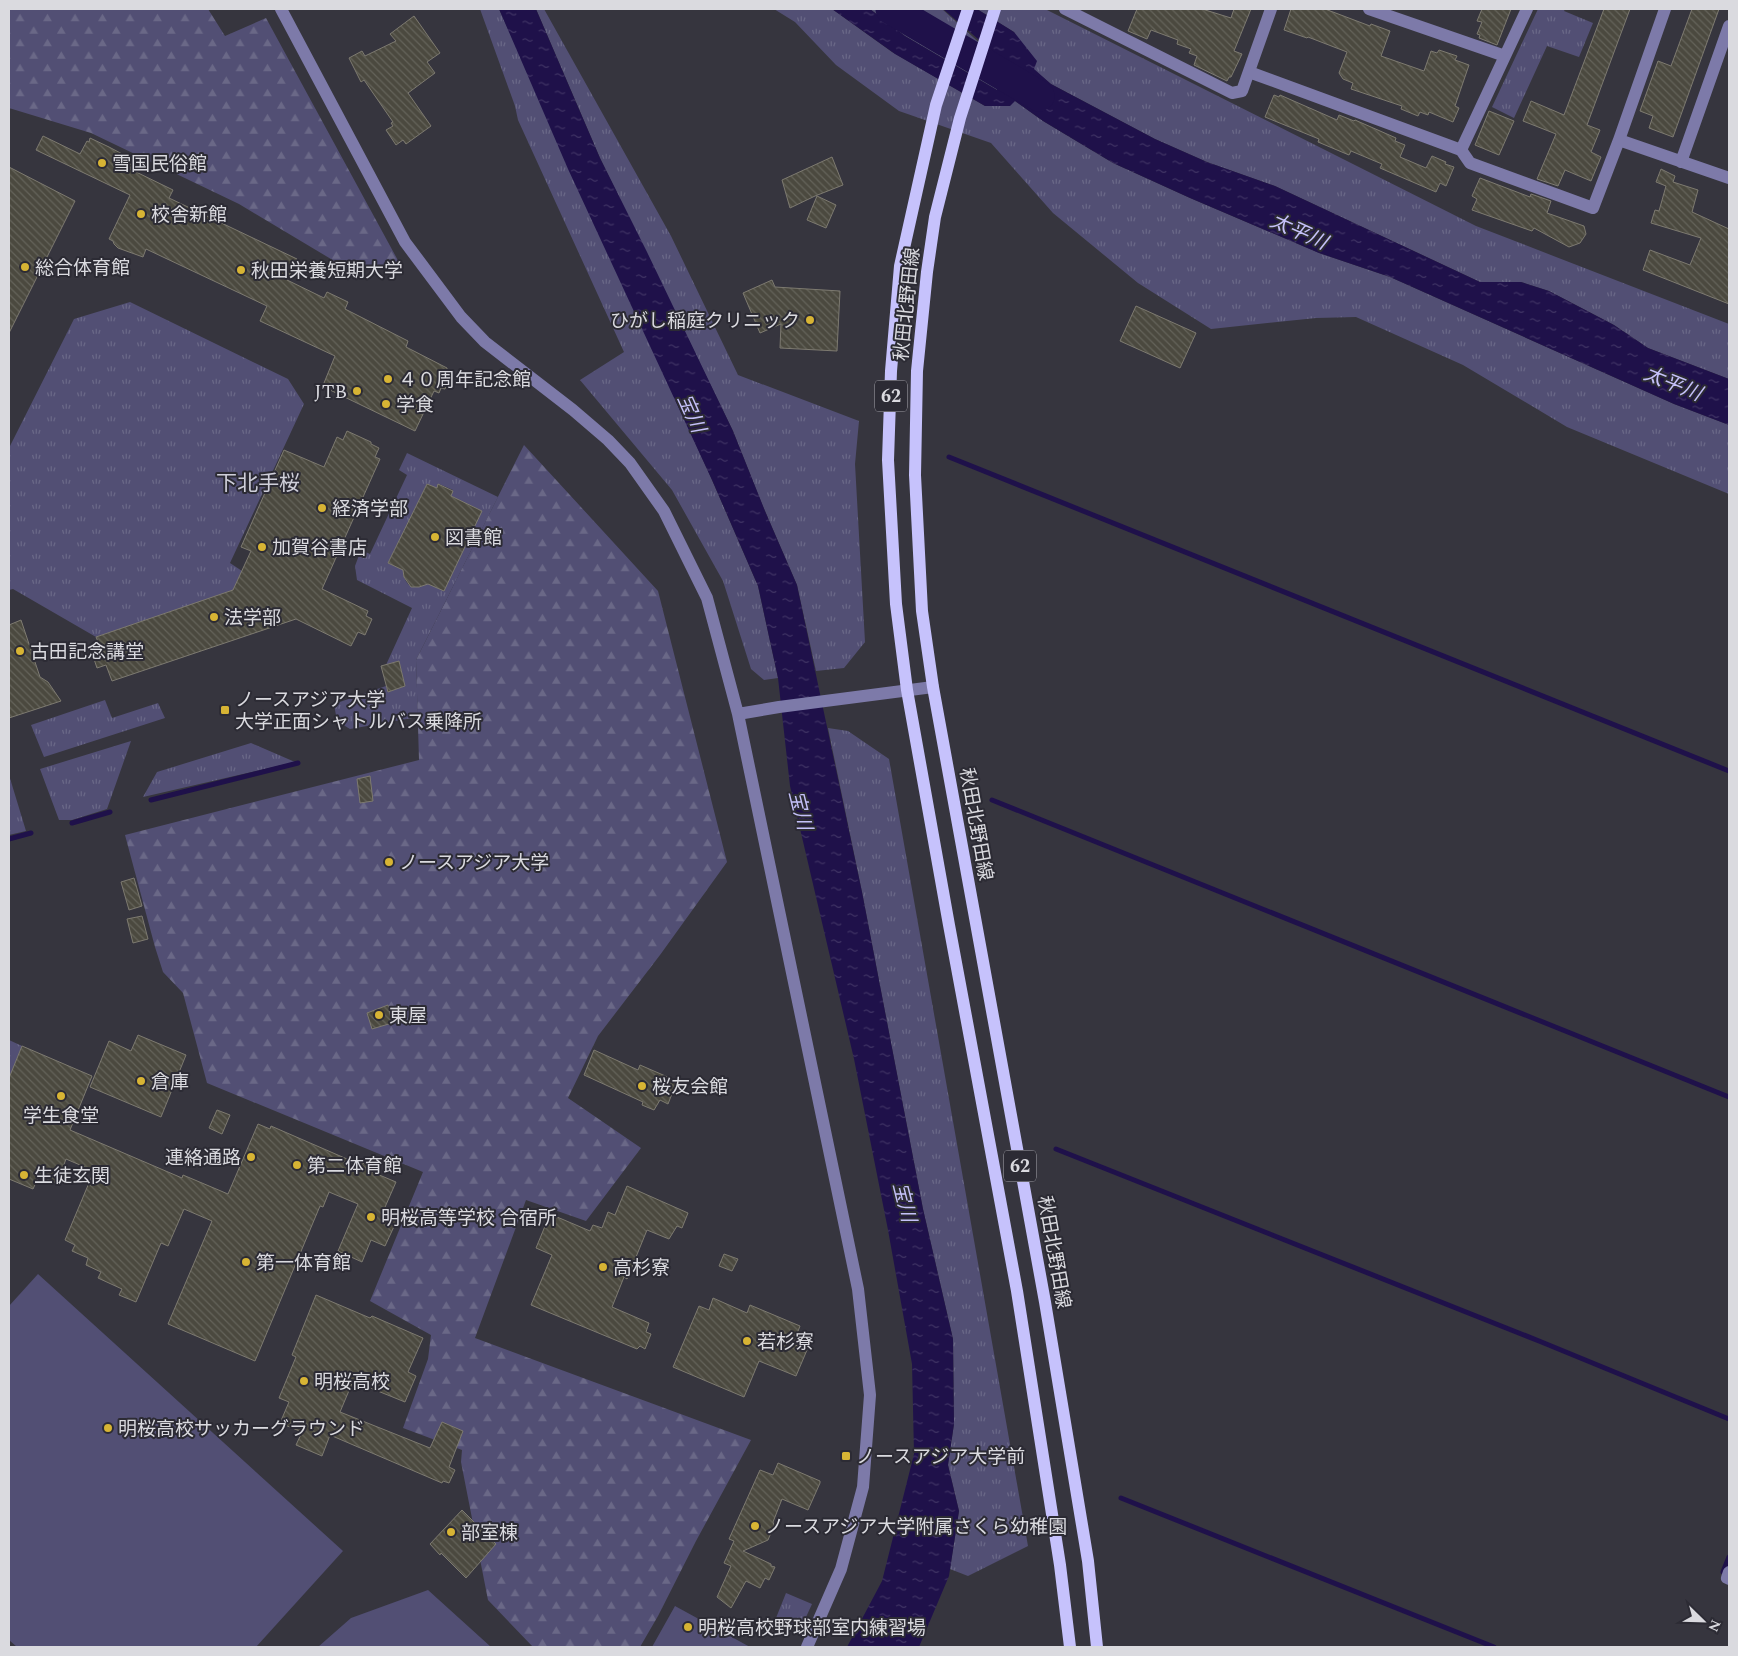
<svg xmlns="http://www.w3.org/2000/svg" width="1738" height="1656" font-family="Spectral,'Noto Sans JP',serif">
<style>
.grass{fill:url(#grass-tufts);fill-rule:evenodd}
.forest{fill:url(#forest-firs)}
.pitch{fill:#524f74}
.water{fill:url(#water-ripples)}
.lines{fill:none;stroke-linecap:round;stroke-linejoin:round}
.stream{stroke:#1f114a;stroke-width:5}
.river{stroke:#1f114a;stroke-width:31}
.building{fill:url(#building-back-hatch);stroke:#7d7a70}
.minor{stroke:#7d7aa9;stroke-width:12}
.major{stroke:#c6c2fc;stroke-width:12}
.poi-dot{fill:#d7b434;stroke:#2c2b34;stroke-width:2}
.labels{text-anchor:middle;stroke-width:4;stroke-linejoin:round;paint-order:stroke}
.shield{fill:#2c2b34;stroke:#a6a6ac;stroke-width:1}
.shield-label{font-size:18px;font-weight:bold;fill:#dadadf}
.poi-label{font-size:19px;fill:#dadadf;stroke:#2c2b34;text-anchor:start}
.street-label{font-size:19px;fill:#dadadf;stroke:#2c2b34}
.water-label{font-size:20px;font-style:italic;fill:#c5c1f9;stroke:#2c2b34}
.quarter-label{font-size:21px;fill:#cfcfda;stroke:#2c2b34}
</style>
<defs>
<pattern id="grass-tufts" width="24" height="20" patternUnits="userSpaceOnUse" patternTransform="scale(1.25)"><rect width="24" height="20" fill="#524f74"/><path d="M3 7l-1-3M5 7V3M7 7l1-3M15 17l-1-3M17 17v-4M19 17l1-3" fill="none" stroke="#6a6887"/></pattern>
<pattern id="forest-firs" width="22" height="20" patternUnits="userSpaceOnUse" patternTransform="scale(1.25)"><rect width="22" height="20" fill="#524f74"/><path d="M5 1l3.5 6h-7zM16 11l3.5 6h-7z" fill="#6a6887"/></pattern>
<pattern id="water-ripples" width="26" height="14" patternUnits="userSpaceOnUse" patternTransform="scale(1.25)"><rect width="26" height="14" fill="#1f114a"/><path d="M2 4q2-2 4 0t4 0M15 11q2-2 4 0t4 0" fill="none" stroke="#3f3364"/></pattern>
<pattern id="building-back-hatch" width="6" height="6" patternUnits="userSpaceOnUse" patternTransform="scale(1.25)"><rect width="6" height="6" fill="#4b493f"/><path d="M-1 5l2 2M0 0l6 6M5-1l2 2" fill="none" stroke="#64635a"/></pattern>
</defs>
<rect width="100%" height="100%" fill="#36353e"/>
<!-- grass -->
<path class="grass" d="M480 9H499L712 480 758 586 778 678 764 680 751 669 723 581 672 490 580 380 624 352 518 120 515 106Z
M536 9H544L671 236 738 375 859 421 855 464 865 642 844 668 816 671 797 585 762 504 733 431 600 158Z
M774 9H832L892 52 985 106 1015 101 1043 121 1113 163 1190 198 1319 253 1390 277 1674 404 1729 425V494L1567 427 1463 365 1356 317 1316 318 1211 329 1138 283 1053 213 991 143 899 111 836 65 795 22Z
M870 9H942L1005 66 997 90 905 36Z
M977 9H1045L1476 226 1729 324V379L1648 348 1614 325 1549 291 1521 282H1480L1275 186 1207 162 1155 139 1051 84 1033 69 1014 32Z
M1538 9H1565L1564 11 1593 23 1579 57 1547 46 1514 118 1492 107Z
M130 302 288 379 304 404 230 563 242 571 233 591 96 637 13 589 9 590V448L74 319Z
M407 453 498 497 416 660 418 717 350 729 337 721 334 704 386 686 388 692 405 686 399 661 386 665 412 608 357 580 355 566 361 550 370 554 407 475 399 470ZM427 484 437 488 439 484 453 490 451 496 482 511 419 587C407 588 404 580 403 570L388 563Z
M105 700 112 718 158 703 165 718 44 757 31 725Z
M828 728 848 731 889 759 1028 1546 968 1576 950 1569 959 1511 948 1465 954 1424 953 1339 923 1209 862 892Z
M131 741 107 809 72 820H59L40 769Z
M251 743 295 762 143 797 157 772Z
M9 775 26 831 9 835Z
M9 1040 22 1046 9 1078Z
M786 1593 812 1604 801 1628 776 1618Z"/>
<!-- forest -->
<path class="forest" d="M9 9H208L225 36 266 18 401 266 351 271 239 204 91 133 9 108Z
M524 445 658 591 727 862 660 955 598 1036 568 1098 641 1148 586 1221 526 1200 475 1338 751 1440 696 1541 658 1616 640 1647H533L488 1600 461 1462 462 1450 403 1428 428 1359 431 1335 370 1301 423 1172 207 1083 183 993 163 972 155 947 125 835 419 760 416 660Z"/>
<!-- pitch -->
<path class="pitch" d="M38 1274 343 1551 256 1647H17L9 1640V1306Z
M428 1590 491 1647H318L351 1618Z
M675 1606 750 1647H652Z"/>
<!-- water -->
<path class="water" d="M499 9H536L600 158 647 252 733 431 765 511 797 585 862 892 923 1209 953 1339 954 1424 948 1465 959 1511 949 1576 919 1647H847L882 1581 914 1454 912 1364 888 1230 854 1059 790 786 778 678 758 586 712 480 568 169Z
M832 9H870L905 36 997 90 1005 66 1000 58 943 9H977L1014 32 1037 61 1034 69 1051 84 1155 139 1207 162 1275 186 1480 282H1521L1549 291 1614 325 1648 348 1729 379V425L1674 404 1390 277 1319 253 1190 198 1113 163 1043 121 1015 101 1010 106H985L895 54Z"/>
<g class="lines">
<!-- stream -->
<path class="stream" d="M949 457 1729 771
M151 800 298 763
M992 800 1729 1097
M72 823 110 812
M9 839 31 833
M1056 1149 1539 1341 1729 1419
M1121 1498 1494 1647
M1723 1572 1729 1557"/>
<!-- river -->
<path class="river" d="M891 9 1039 96"/>
</g>
<!-- building -->
<path class="building" d="M1137 9H1202L1231 18 1234 9H1251L1234 51 1242 54 1231 77H1229L1227 81 1194 65 1197 56 1189 53 1191 49 1177 44 1178 40 1151 30 1147 39 1128 31Z
M1291 9H1325L1370 26 1371 24 1390 31 1381 56 1424 71 1431 51 1437 53 1439 50 1457 56 1455 60 1469 65 1455 106 1459 108 1453 122 1429 112 1428 115 1420 112 1418 116 1401 109 1402 106 1351 89 1353 83 1343 79 1339 73 1347 52 1308 37 1307 38 1284 30Z
M1482 9H1511L1497 45 1479 38 1480 35 1477 34 1482 22 1477 21Z
M1604 9H1630L1587 125 1600 130 1591 152 1601 157 1591 181 1565 170 1558 186 1537 179 1556 134 1523 121 1531 101 1564 115Z
M1692 9H1719L1673 137 1649 128 1653 116 1640 111 1658 61 1671 66Z
M414 16 440 53 427 62 435 73 408 93 431 126 406 144 403 140 396 145 386 130 393 126 391 123 393 122 364 80 361 82 349 58 362 51 365 56 396 41 390 34Z
M1274 95 1279 97 1280 95 1337 120 1339 115 1354 121 1355 120 1396 138 1395 141 1405 145 1400 157 1426 168 1432 156 1446 162 1445 164 1454 167 1446 186 1440 183 1436 192 1380 168 1382 164 1351 151 1349 155 1318 142 1319 139 1265 117Z
M1489 111 1514 121 1499 155 1475 145Z
M43 136 80 154 87 141 89 142 90 138 109 147 128 157 126 162 132 165 130 169 173 190 169 198 297 259 287 280 324 298 327 292 348 302 345 309 408 341 406 347 447 368V373L451 375 445 389 441 388 439 393 434 391 415 431 330 390 324 383 335 356 260 321 267 306 146 249 143 257 118 248 114 244 113 241 109 239 130 195 36 150Z
M832 157 843 185 815 196 790 208 782 180Z
M9 167 75 201 9 333Z
M1661 169 1675 176 1673 182 1698 190 1692 212 1729 229V304L1643 270 1650 250 1690 265 1701 238 1651 223 1655 210 1659 211 1666 186 1656 182Z
M1480 178 1530 197 1531 194 1551 201 1547 213 1584 226 1586 234 1580 243 1569 247 1534 228 1532 231 1472 210 1477 199 1472 196Z
M817 196 836 205 826 228 807 220Z
M772 280 775 287 840 291 837 351 780 348 781 324 760 333 743 293Z
M1136 306 1196 333 1180 368 1120 341Z
M347 431 371 442V444L379 448 375 457 380 459 322 589 368 611 366 616 372 619 365 635 358 632 351 646 296 619 112 681 106 665 97 668 90 647 99 644 96 637 233 590 251 551 241 547 284 450 324 467 337 437 343 440Z
M427 484 437 488 438 484 453 491 451 496 482 511 444 591 428 584 419 587H411L404 577 403 570 388 563Z
M21 620 40 677 48 682 61 701 9 718V625Z
M399 661 405 686 388 692 381 666Z
M370 776 373 801 360 803 357 779Z
M134 878 142 906 129 910 121 882Z
M142 916 148 939 133 943 127 919Z
M388 1005 392 1023 372 1029 367 1013Z
M138 1035 186 1055 161 1117 90 1087 109 1041 131 1051Z
M22 1046 92 1076 70 1130 182 1178 183 1175 228 1194 258 1124 270 1129 271 1126 347 1159 348 1157 367 1165 365 1169 396 1182 382 1214 397 1220 385 1246 371 1240 362 1262 338 1251 358 1204 329 1192 323 1207 320 1206 255 1361 168 1324 212 1221 184 1209 168 1246 161 1243 136 1302 119 1295 122 1289 98 1278 101 1272 86 1265 88 1258 72 1251 75 1245 65 1240 94 1171 66 1159 57 1183 39 1176 33 1189 9 1179V1078Z
M594 1050 638 1070 640 1065 677 1081 668 1104 660 1100 654 1110 642 1105 643 1102 584 1075Z
M217 1110 230 1115 222 1134 209 1128Z
M627 1186 688 1213 682 1228 677 1226 669 1239 647 1230 627 1279 624 1277 612 1307 649 1323 646 1332 651 1334 645 1349 640 1346 637 1349 531 1305 552 1255 536 1248 550 1214 590 1231 593 1225 602 1228 608 1212 615 1215Z
M724 1254 738 1259 732 1271 719 1266Z
M316 1295 370 1318 372 1316 423 1338 408 1372 416 1376 405 1402 353 1381 340 1412 430 1448 442 1422 463 1431 449 1467 455 1470 449 1483 443 1481 442 1483 330 1435 322 1456 296 1445 302 1432 280 1423 289 1402 279 1398 296 1357 292 1355Z
M713 1298 747 1313 750 1305 800 1326 793 1344 807 1350 796 1376 759 1361 744 1397 673 1367 699 1306 709 1310Z
M778 1463 820 1481V1483L808 1510 782 1499 773 1522 774 1525 768 1540 743 1551 771 1564V1566L775 1567 769 1580 765 1578 760 1588 746 1581 731 1608 717 1597 731 1566 724 1563 734 1541 729 1539 760 1470 773 1475Z
M462 1510 496 1544 466 1578 441 1553 440 1555 430 1544Z"/>
<g class="lines">
<!-- minor -->
<path class="minor" d="M281 9 405 242 461 317 485 342 573 410 608 440 630 463 664 511 707 598 738 714 858 1289 870 1395 863 1487 841 1569 807 1647
M1065 9 1232 93 1242 91 1271 9
M1369 9 1505 56
M1527 9 1461 150 1470 163 1593 208 1619 140 1729 178
M1249 72 1461 150
M1619 140 1665 9
M1681 162 1729 26
M738 714 779 707 933 687
M1729 1572 1727 1578 1729 1579"/>
<!-- major -->
<path class="major" d="M968 9 936 105 900 266 891 371 888 460 896 604 907 690 949 925 1017 1291 1060 1565 1070 1647
M995 9 960 118 935 217 927 272 917 371 915 475 922 611 933 687 1045 1302 1088 1561 1097 1647"/>
</g>
<!-- markers -->
<g class="poi-dot">
<circle cx="102" cy="163" r="5"/>
<circle cx="141" cy="214" r="5"/>
<circle cx="25" cy="267" r="5"/>
<circle cx="241" cy="270" r="5"/>
<circle cx="810" cy="320" r="5"/>
<circle cx="388" cy="379" r="5"/>
<circle cx="357" cy="391" r="5"/>
<circle cx="386" cy="404" r="5"/>
<circle cx="322" cy="508" r="5"/>
<circle cx="435" cy="537" r="5"/>
<circle cx="262" cy="547" r="5"/>
<circle cx="214" cy="617" r="5"/>
<circle cx="20" cy="651" r="5"/>
<rect x="220" y="705" width="10" height="10" rx="2.5"/>
<circle cx="389" cy="862" r="5"/>
<circle cx="379" cy="1015" r="5"/>
<circle cx="141" cy="1081" r="5"/>
<circle cx="642" cy="1086" r="5"/>
<circle cx="61" cy="1096" r="5"/>
<circle cx="251" cy="1157" r="5"/>
<circle cx="297" cy="1165" r="5"/>
<circle cx="24" cy="1175" r="5"/>
<circle cx="371" cy="1217" r="5"/>
<circle cx="246" cy="1262" r="5"/>
<circle cx="603" cy="1267" r="5"/>
<circle cx="747" cy="1341" r="5"/>
<circle cx="304" cy="1381" r="5"/>
<circle cx="108" cy="1428" r="5"/>
<rect x="841" y="1451" width="10" height="10" rx="2.5"/>
<circle cx="755" cy="1526" r="5"/>
<circle cx="451" cy="1532" r="5"/>
<circle cx="688" cy="1627" r="5"/>
</g>
<g class="labels">
<!-- shield labels -->
<g class="shield">
<rect x="875" y="380.5" width="32" height="31" rx="4"/>
<rect x="1004" y="1150.5" width="32" height="31" rx="4"/>
</g>
<g class="shield-label">
<text x="891" y="402">62</text>
<text x="1020" y="1172">62</text>
</g>
<!-- poi labels -->
<g class="poi-label">
<text x="112" y="170">雪国民俗館</text>
<text x="151" y="221">校舎新館</text>
<text x="35" y="274">総合体育館</text>
<text x="251" y="277">秋田栄養短期大学</text>
<text x="800" y="327" text-anchor="end">ひがし稲庭クリニック</text>
<text x="398" y="386">４０周年記念館</text>
<text x="347" y="398" text-anchor="end">JTB</text>
<text x="396" y="411">学食</text>
<text x="332" y="515">経済学部</text>
<text x="445" y="544">図書館</text>
<text x="272" y="554">加賀谷書店</text>
<text x="224" y="624">法学部</text>
<text x="30" y="658">古田記念講堂</text>
<text x="235" y="706">ノースアジア大学<tspan x="235" dy="22">大学正面シャトルバス乗降所</tspan></text>
<text x="399" y="869">ノースアジア大学</text>
<text x="389" y="1022">東屋</text>
<text x="151" y="1088">倉庫</text>
<text x="652" y="1093">桜友会館</text>
<text x="61" y="1122" text-anchor="middle">学生食堂</text>
<text x="241" y="1164" text-anchor="end">連絡通路</text>
<text x="307" y="1172">第二体育館</text>
<text x="34" y="1182">生徒玄関</text>
<text x="381" y="1224">明桜高等学校 合宿所</text>
<text x="256" y="1269">第一体育館</text>
<text x="613" y="1274">高杉寮</text>
<text x="757" y="1348">若杉寮</text>
<text x="314" y="1388">明桜高校</text>
<text x="118" y="1435">明桜高校サッカーグラウンド</text>
<text x="856" y="1463">ノースアジア大学前</text>
<text x="765" y="1533">ノースアジア大学附属さくら幼稚園</text>
<text x="461" y="1539">部室棟</text>
<text x="698" y="1634">明桜高校野球部室内練習場</text>
</g>
<!-- street labels -->
<g class="street-label">
<text transform="translate(906 304) rotate(-84)" y="7">秋田北野田線</text>
<text transform="translate(977 824) rotate(80)" y="7">秋田北野田線</text>
<text transform="translate(1055 1252) rotate(80)" y="7">秋田北野田線</text>
</g>
<!-- water labels -->
<g class="water-label">
<text transform="translate(1299 231) rotate(24)" y="7">太平川</text>
<text transform="translate(1673 383) rotate(22)" y="7">太平川</text>
<text transform="translate(692 413) rotate(66)" y="7">宝川</text>
<text transform="translate(801 810) rotate(76)" y="7">宝川</text>
<text transform="translate(905 1202) rotate(76)" y="7">宝川</text>
</g>
<!-- quarter labels -->
<g class="quarter-label">
<text x="258" y="490">下北手桜</text>
</g>
</g>
<!-- border -->
<rect width="1738" height="1656" fill="none" stroke="#dadadf" stroke-width="20"/>
<!-- north arrow -->
<g transform="translate(1703 1621) rotate(113)" stroke="#2c2b34" stroke-width="4" paint-order="stroke">
<path d="M0-4L9 19L0 12L-9 19Z" fill="#dadadf"/>
<text y="-8" font-size="14" font-weight="bold" text-anchor="middle" fill="#dadadf">N</text>
</g>
</svg>
